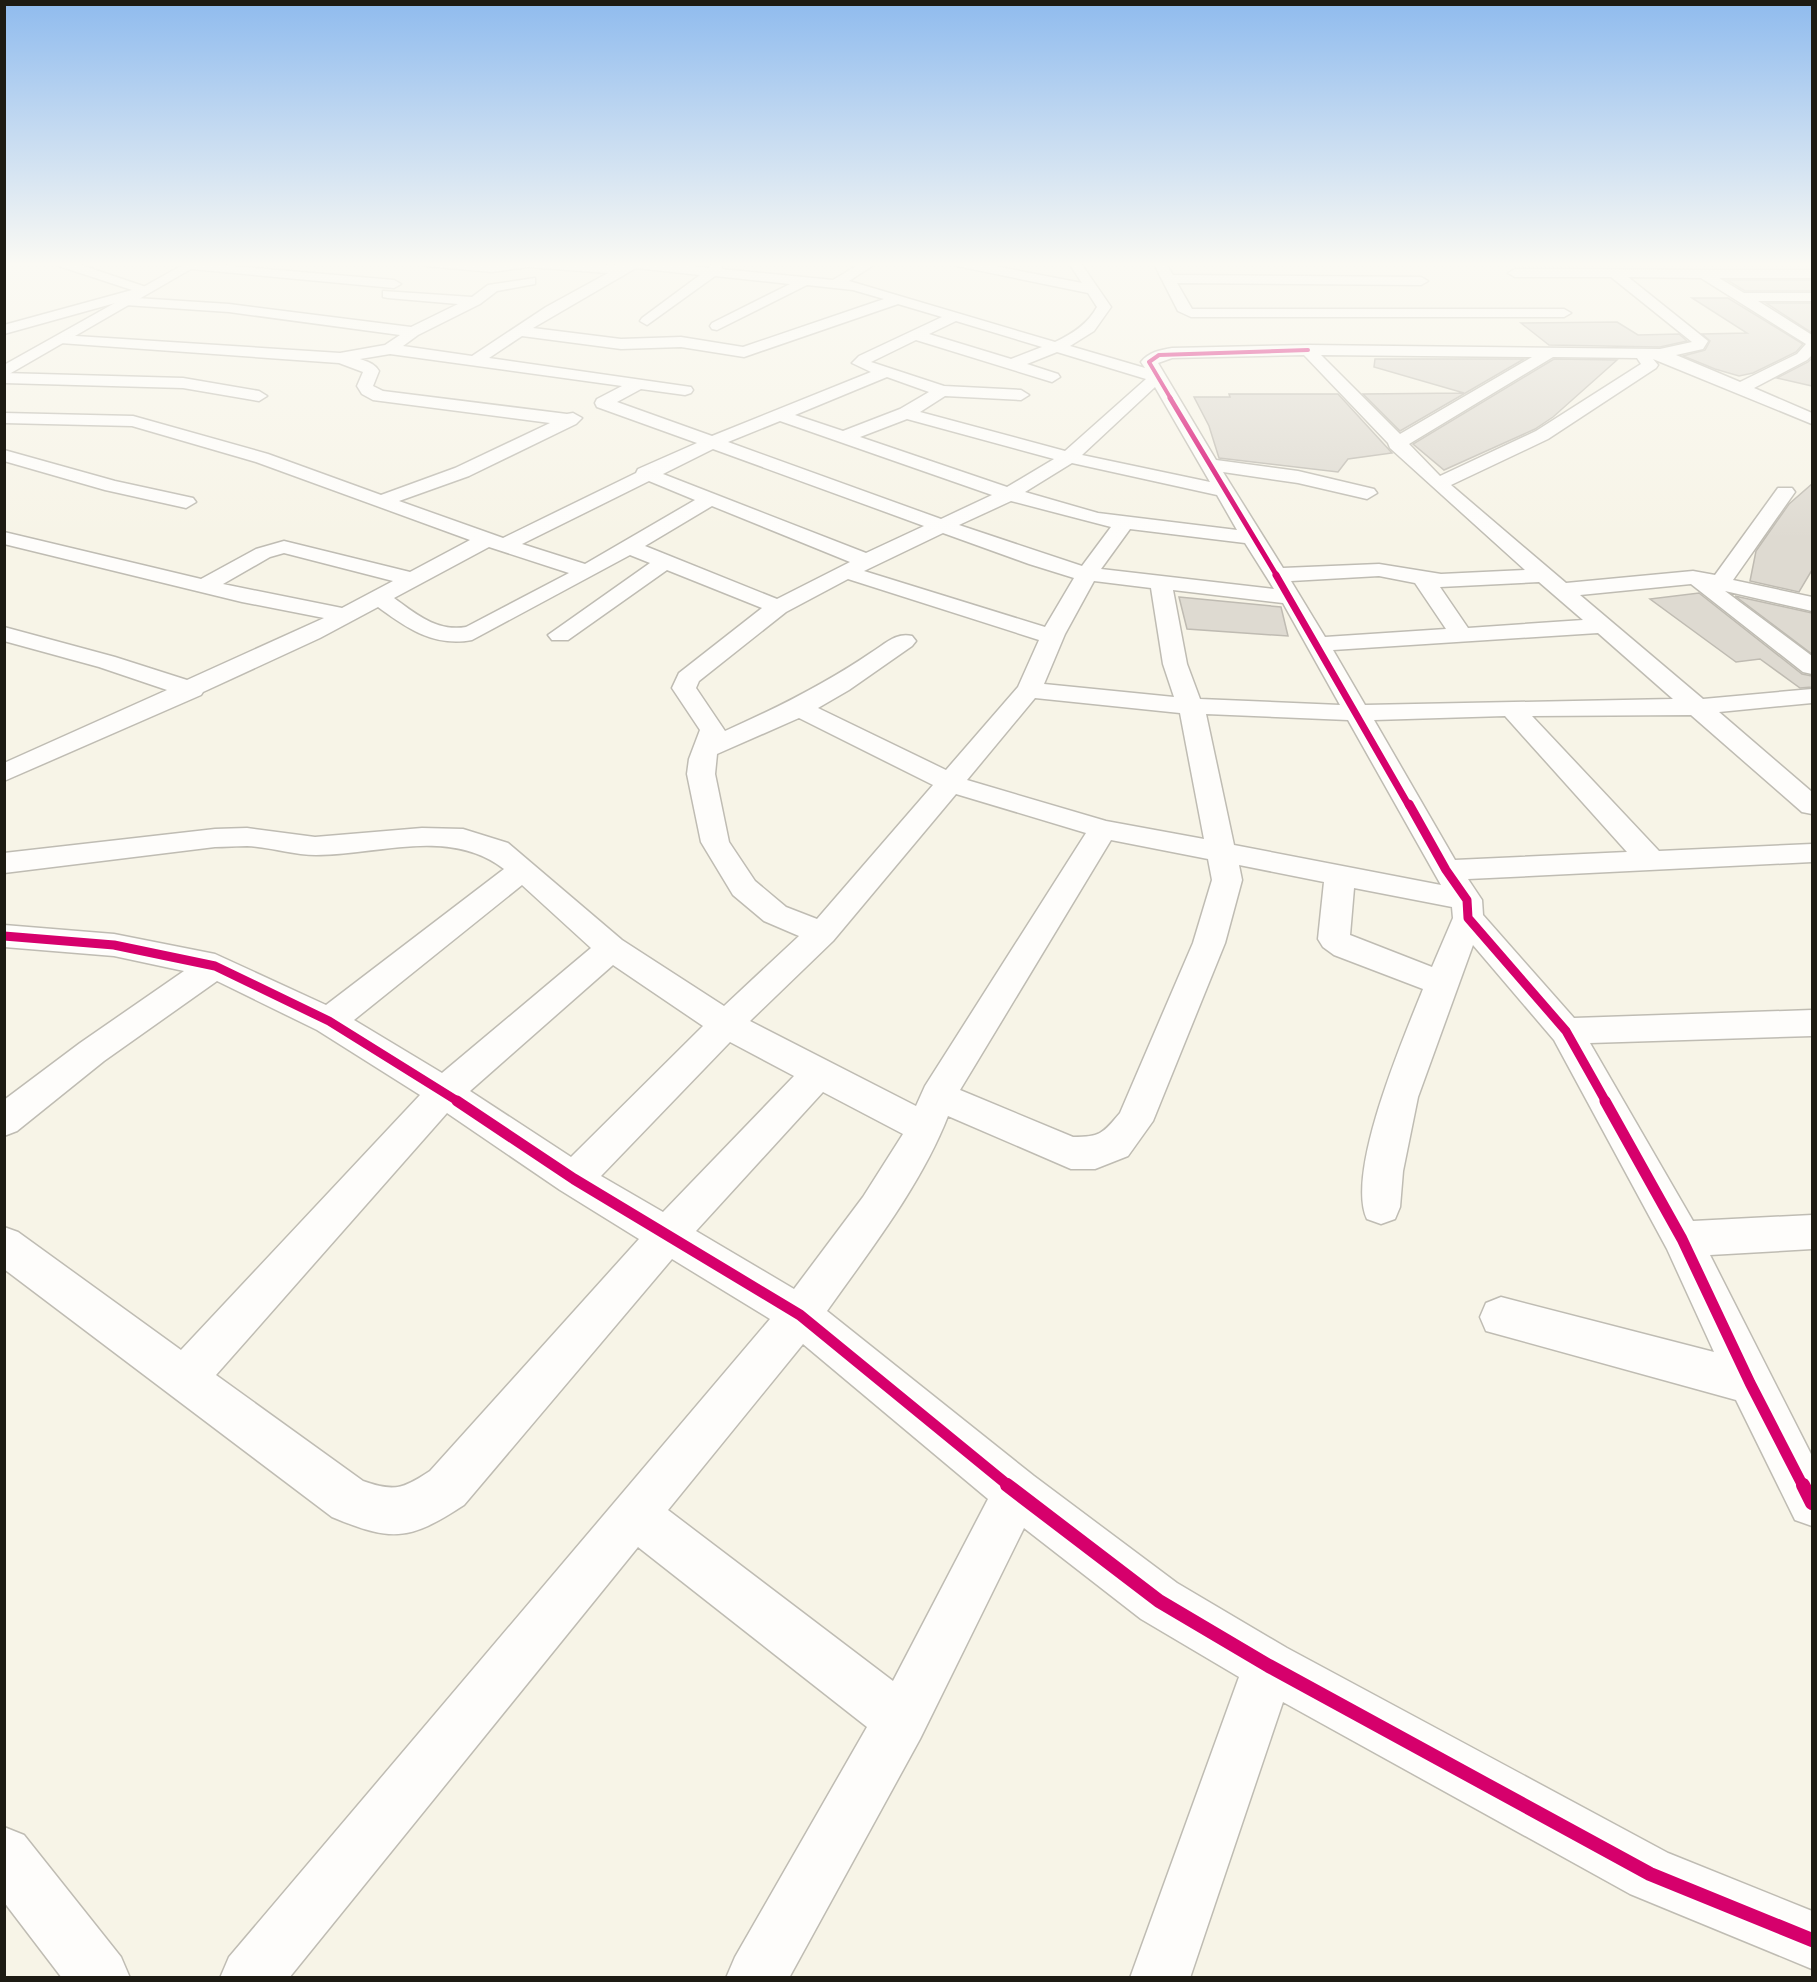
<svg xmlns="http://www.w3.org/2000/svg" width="1817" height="1982" font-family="'Times New Roman',serif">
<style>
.building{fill:#dedad1;stroke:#bfbbb2;stroke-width:1.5}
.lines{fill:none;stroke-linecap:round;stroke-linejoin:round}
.minor-casing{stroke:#bfbcb3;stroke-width:3}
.tertiary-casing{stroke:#bfbcb3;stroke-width:3}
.minor{fill:#fefdfb;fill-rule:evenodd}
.tertiary{fill:#fefdfb;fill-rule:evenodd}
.cycleway-far5-casing{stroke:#fff;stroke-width:5}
.cycleway-far4-casing{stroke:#fff;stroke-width:8}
.cycleway-far3-casing{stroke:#fff;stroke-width:10}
.cycleway-far2-casing{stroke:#fff;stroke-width:13}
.cycleway-far1-casing{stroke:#fff;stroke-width:15}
.cycleway-casing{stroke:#fff;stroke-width:18}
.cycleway-far5{stroke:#d6006c;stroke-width:4}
.cycleway-far4{stroke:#d6006c;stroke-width:5}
.cycleway-far3{stroke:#d6006c;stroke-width:7}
.cycleway-far2{stroke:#d6006c;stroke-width:9}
.cycleway-far1{stroke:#d6006c;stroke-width:11}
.cycleway{stroke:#d6006c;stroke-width:14}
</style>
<rect width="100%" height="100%" fill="#f7f4e7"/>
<!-- building -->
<path class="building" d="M1727 280H1812V291H1745Z
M1692 298H1728L1803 344 1796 352 1753 373 1739 376 1715 369 1683 356 1705 350 1710 341 1702 334 1747 333Z
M1766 303H1812V333Z
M1617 322 1638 335 1679 334 1687 341 1660 347 1549 345 1521 323Z
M1812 358V386L1777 378 1808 362Z
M1375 359H1524L1400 431 1363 394 1464 393 1374 367Z
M1554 359 1617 360 1553 417 1535 429 1444 470 1413 444Z
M1229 394H1338L1392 453 1348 459 1338 472 1219 458 1209 426 1194 397H1230Z
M1812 484V570L1799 592 1750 581 1756 551 1789 504Z
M1699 593 1802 674 1812 676V687L1800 688 1760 659 1736 662 1650 599Z
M1735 596 1812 613V654Z
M1179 597 1281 607 1288 636 1187 629Z"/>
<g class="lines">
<!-- minor casing -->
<g class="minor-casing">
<path id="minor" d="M55 262H72L152 289 136 298 229 304 411 327 458 304 388 298 383 297V291L472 297 488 285 535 278V284L497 291 480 304 418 335 403 346 472 356 546 307 608 273 528 267 492 272 426 266 420 262 492 264 561 262 620 266C643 254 683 265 709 268L713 262H724L721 269 833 280 863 262H878L849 281 1055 342C1072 334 1088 324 1097 307L1088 293 957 266 951 262H974L1082 283 1068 262H1080L1111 307 1094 331 1070 346 1145 368 1141 362C1149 352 1160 350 1172 348L1308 345 1660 349 1692 342 1611 277H1515L1508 273 1515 269 1812 270V278H1719L1744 293H1812V301H1758L1812 335V355L1807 360 1754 388 1812 413V424L1653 359 1658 365 1656 368 1548 439 1451 485 1566 583 1693 571 1715 575 1778 488H1792L1795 492 1733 580 1812 597V611L1725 591 1812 656V674L1803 672 1691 584 1580 595 1703 699 1812 689V703L1719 712 1812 792V814L1802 812 1691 715 1532 716 1659 851 1812 844V862L1468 879 1482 900 1483 915 1574 1018 1812 1010V1036L1590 1043 1693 1221 1812 1215V1249L1710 1255 1812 1456V1526L1795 1520 1736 1400 1486 1331 1480 1317 1486 1303 1501 1297 1714 1352 1667 1249 1554 1040 1473 945 1418 1097 1403 1171 1400 1207 1395 1219 1381 1224 1367 1219C1345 1173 1404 1037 1423 989L1334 955 1323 947 1318 939 1324 882 1239 865 1242 880 1225 943 1153 1121 1128 1156 1095 1169H1071L948 1116C921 1185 871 1249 827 1311L1034 1476 1177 1583 1287 1648 1668 1853 1812 1911V1969L1630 1894 1283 1702 1190 1978H1130L1239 1677 1141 1619 1024 1528 920 1739 789 1978H726L735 1957 867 1727 638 1547 289 1978H220L229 1957 770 1319 672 1259 464 1505C409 1541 392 1542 332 1517L4 1269V1227L18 1232 181 1350 420 1095 317 1030 217 981 104 1061 17 1131 4 1136V1100L80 1043 184 971 114 956 4 947V925L114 934 215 954 326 1005 504 869C449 827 379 855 316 855 293 855 270 847 247 846 237 846 226 847 215 847L4 873V853L215 829 247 828 315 837 422 828 463 829 508 843 622 940 724 1006 799 936 764 921 733 895 701 842 687 774 689 759 700 730 672 688 679 673 762 608 667 570 568 640H552L548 635 650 563 630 555 472 640C434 647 408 629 378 607L320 638 203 692 201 695 4 781V763L167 690 99 667 4 641V627L115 657 187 680 324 618 242 602 4 544V532L201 579 256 549 284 541 410 572 470 540 256 462 132 426 4 423V413L133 416 268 454 381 495 455 468 550 423 373 400 362 394 357 386 363 372 339 363 60 343 53 339 60 335 340 353 385 345 400 335 229 312 125 305 119 302 4 334V325L132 290 56 265ZM636 268 700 275 642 318 640 321 647 325 715 276 790 284 712 323 710 326 712 329 717 330 807 285 853 290 884 299 743 347 681 337 621 339 533 328ZM1628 277 1701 278 1806 344 1797 354 1740 382 1676 355 1703 349 1708 341ZM898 304 942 317 859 356 852 363 871 372 712 436 617 402 641 389 685 395 691 393 693 390 691 387 489 358 522 336 621 349 681 347 744 357ZM956 321 1042 347 1011 359 929 334ZM916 340 1052 382 1060 377 1058 374 1027 364 1057 352 1146 379 1065 451 920 412 945 396 1021 400 1029 395 1021 390 944 386 871 362ZM390 354 622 386 597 399 595 403 597 407 697 443 638 469 636 473 503 538 399 501 469 476 576 424 582 418 573 413 567 414 383 391 373 386 379 371C374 363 368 362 360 359ZM1304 355 1388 443 1390 448 1525 570 1441 574 1379 564 1283 568 1223 472 1298 483 1367 499 1377 493 1374 489 1298 471 1216 460 1158 363 1172 358ZM1321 355 1532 357 1400 434ZM1553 357 1637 358 1641 364 1536 431 1440 476 1409 444ZM887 377 929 392 900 409 843 431 795 415ZM1155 387 1210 482 1082 455ZM907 419 1054 459 1007 487 860 437ZM780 421 992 495 941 519 728 442ZM713 449 924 526 866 553 663 474ZM1072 463 1217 495 1237 530 1098 513 1025 492ZM649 481 695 500 585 564 522 544ZM1011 501 1111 527 1082 566 959 525ZM712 506 850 562 777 599 645 546ZM1130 529 1245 543 1274 589 1101 569ZM943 533 1029 564 1074 578 1045 627 864 571ZM489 547 569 573 466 627C437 632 416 614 394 598ZM284 553 393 581 342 608 223 584 270 557ZM1379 576 1415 583 1446 629 1325 637 1291 581ZM848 579 1039 640 1018 687 946 770 818 708 849 690 912 646 916 641 912 636C896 632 885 644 872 652 825 684 777 708 725 731L696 688 699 681 786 612ZM1094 581 1151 588 1163 664 1174 697 1044 684 1065 634ZM1539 582 1583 620 1468 628 1440 587ZM1173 590 1283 603 1340 705 1200 699 1187 664ZM1598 633 1673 699 1365 705 1333 650ZM1035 698 1180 713 1204 839 1106 821 967 780ZM1206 714 1348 720 1441 885 1234 845ZM1505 716 1627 852 1455 860 1374 720ZM799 718 933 785 817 919 786 907 755 881 729 842 715 774 717 754ZM956 794 1086 833 925 1086 916 1106 750 1021 833 941ZM1111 840 1208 859 1212 880 1193 943 1120 1113C1103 1133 1101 1137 1073 1137L960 1090ZM522 885 591 948 442 1073 354 1020ZM1354 888 1452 907 1453 918 1432 967 1350 935ZM613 965 703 1026 571 1157 470 1091ZM730 1042 794 1076 663 1212 601 1176ZM823 1092 903 1134 863 1197 794 1289 696 1231ZM447 1113 560 1190 639 1239 430 1471C403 1489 394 1492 363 1481L216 1375ZM803 1344 988 1499 893 1681 668 1510Z
M186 262 394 280 401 284 394 288 191 269 185 265Z
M1153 262H1165L1173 275 1421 277 1428 281 1421 285 1177 283 1192 309H1564L1571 313 1564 317H1191L1178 311Z
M4 373 183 378 259 391 267 396 259 401 183 388 4 383Z
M4 450 115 481 193 498 196 502 186 508 105 490 4 461Z
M4 1827 24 1835 121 1957 130 1978H62L4 1902Z"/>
</g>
<!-- tertiary casing -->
<g class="tertiary-casing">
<path id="tertiary" d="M188 262H203L4 377V365Z"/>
</g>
<!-- minor -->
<use href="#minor" class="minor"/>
<!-- tertiary -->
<use href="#tertiary" class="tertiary"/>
<!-- cycleway-far5 casing -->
<g class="cycleway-far5-casing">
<path id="cycleway-far5" d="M1171 399 1149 362 1159 355 1308 350"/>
</g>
<!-- cycleway-far4 casing -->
<g class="cycleway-far4-casing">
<path id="cycleway-far4" d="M1170 398 1277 576"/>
</g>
<!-- cycleway-far3 casing -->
<g class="cycleway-far3-casing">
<path id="cycleway-far3" d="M1276 575 1409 806"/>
</g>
<!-- cycleway-far2 casing -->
<g class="cycleway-far2-casing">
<path id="cycleway-far2" d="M1409 804 1446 870 1467 900 1468 918 1566 1031 1606 1102
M4 936 114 945 215 966 329 1021 459 1102"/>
</g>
<!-- cycleway-far1 casing -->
<g class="cycleway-far1-casing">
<path id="cycleway-far1" d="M457 1101 574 1179 800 1315 1009 1486
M1605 1101 1682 1239 1750 1383 1803 1486"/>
</g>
<!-- cycleway casing -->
<g class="cycleway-casing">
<path id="cycleway" d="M1007 1485 1159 1601 1269 1666 1650 1874 1812 1940
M1803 1485 1812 1503"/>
</g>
<!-- cycleway-far5 -->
<use href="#cycleway-far5" class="cycleway-far5"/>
<!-- cycleway-far4 -->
<use href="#cycleway-far4" class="cycleway-far4"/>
<!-- cycleway-far3 -->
<use href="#cycleway-far3" class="cycleway-far3"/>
<!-- cycleway-far2 -->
<use href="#cycleway-far2" class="cycleway-far2"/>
<!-- cycleway-far1 -->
<use href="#cycleway-far1" class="cycleway-far1"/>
<!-- cycleway -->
<use href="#cycleway" class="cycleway"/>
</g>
<!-- sky -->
<linearGradient id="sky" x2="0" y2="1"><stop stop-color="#8fbbee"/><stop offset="0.49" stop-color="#fbfaf4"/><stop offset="1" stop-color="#fbfaf4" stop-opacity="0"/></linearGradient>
<rect width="1817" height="539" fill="url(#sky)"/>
<!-- border -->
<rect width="1817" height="1982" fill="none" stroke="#1d1b13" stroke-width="12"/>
</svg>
